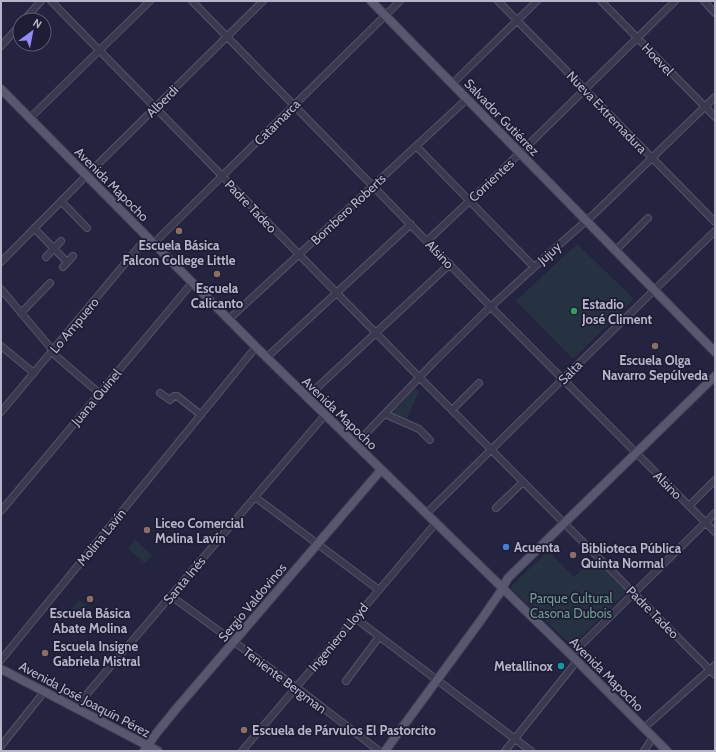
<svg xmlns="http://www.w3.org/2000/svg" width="716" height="752" font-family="Cabin,sans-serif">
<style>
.green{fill:#263241}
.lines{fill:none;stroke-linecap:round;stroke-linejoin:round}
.minor-casing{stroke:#55536a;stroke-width:8}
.major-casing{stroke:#413f56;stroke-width:10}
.minor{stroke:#3a3950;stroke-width:6}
.major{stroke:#585770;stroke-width:8}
.education-dot{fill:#8d6e63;stroke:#1f1d35;stroke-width:1.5}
.leisure-dot{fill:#2e9e5b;stroke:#1f1d35;stroke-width:1.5}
.shop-dot{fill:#3f7fe0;stroke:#1f1d35;stroke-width:1.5}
.culture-dot{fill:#0f9aa8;stroke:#1f1d35;stroke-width:1.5}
.labels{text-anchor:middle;stroke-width:3.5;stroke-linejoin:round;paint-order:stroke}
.street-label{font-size:13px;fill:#b7b5ca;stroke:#1f1d35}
.poi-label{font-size:13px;font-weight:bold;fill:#b7b5ca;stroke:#1f1d35;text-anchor:start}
.park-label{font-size:13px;fill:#6c9c8d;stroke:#1f1d35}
</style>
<rect width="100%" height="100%" fill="#252440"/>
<!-- green -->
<path class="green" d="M577 244 634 299 573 359 516 301Z
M415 388 419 391 406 421 391 414Z
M135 540 152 555 145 563 128 549Z
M548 551 574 577 593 559 626 592 572 646 510 587Z
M79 600 87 606 75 620 68 613Z"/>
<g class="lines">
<!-- minor casing -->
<g class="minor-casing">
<path id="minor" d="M51 1 420 378 715 675
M192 1 491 307 715 532
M498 1 715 222
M601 1 715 117
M704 1 715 13
M24 20 41 1
M1 46 20 25
M452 84 537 1
M30 118 150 1
M416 146 534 267
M61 201 87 228
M34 228 67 262
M427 241 520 153 675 1
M153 244 400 1
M615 251 648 218
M46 257 61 241
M1 262 86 176 263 1
M63 267 73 256
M1 289 50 347 56 356 99 393
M21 313 50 283
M228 320 467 99
M1 346 34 373
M266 358 411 224
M160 393 170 400 174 396H177L201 415
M307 397 450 264
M452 410 479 383
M1 412 147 237
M385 414 419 429 430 440
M355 445 435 361 486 311 553 250 593 215 715 97
M255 497 379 590
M689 506 715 480
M496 508 523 482
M1 511 192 283
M426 514 569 373 715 231
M171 596 296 687 379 751
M355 618 531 751
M571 655 715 513
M1 660 256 347
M346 681 379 637
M75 708 325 415
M644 728 715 665
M1 746 44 692
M242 751 436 523
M505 751 577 661
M644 751 653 737"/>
</g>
<!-- major casing -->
<g class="major-casing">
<path id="major" d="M371 1 715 352
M1 89 256 347 571 655 667 751
M1 669 158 751
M144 751 155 735 176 709 381 470
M385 751 481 620 499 594 508 578 715 376"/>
</g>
<!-- minor -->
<use href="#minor" class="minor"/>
<!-- major -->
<use href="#major" class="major"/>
</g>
<!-- markers -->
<g class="education-dot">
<circle cx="179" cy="231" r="4"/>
<circle cx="217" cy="274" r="4"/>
<circle cx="655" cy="346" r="4"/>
<circle cx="147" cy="530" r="4"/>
<circle cx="573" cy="555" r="4"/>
<circle cx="90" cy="599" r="4"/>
<circle cx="45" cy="653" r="4"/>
<circle cx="244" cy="730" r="4"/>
</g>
<circle class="leisure-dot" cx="574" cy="311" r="4"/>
<circle class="shop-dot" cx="506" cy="547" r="4"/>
<circle class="culture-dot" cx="561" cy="666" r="4"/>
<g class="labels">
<!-- street labels -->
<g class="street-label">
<text transform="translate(658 59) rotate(46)" y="5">Hoevel</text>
<text transform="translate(162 101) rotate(-45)" y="5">Alberdi</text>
<text transform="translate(607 112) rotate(46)" y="5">Nueva Extremadura</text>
<text transform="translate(502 117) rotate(46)" y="5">Salvador Gutiérrez</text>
<text transform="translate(277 122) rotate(-45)" y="5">Catamarca</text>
<text transform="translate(491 180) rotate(-43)" y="5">Corrientes</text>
<text transform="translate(112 184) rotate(45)" y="5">Avenida Mapocho</text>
<text transform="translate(251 206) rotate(46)" y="5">Padre Tadeo</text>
<text transform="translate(348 209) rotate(-43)" y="5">Bombero Roberts</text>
<text transform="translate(549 253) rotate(-42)" y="5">Jujuy</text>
<text transform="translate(440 254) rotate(46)" y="5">Alsino</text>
<text transform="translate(74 325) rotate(-50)" y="5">Lo Ampuero</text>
<text transform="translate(570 372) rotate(-45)" y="5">Salta</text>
<text transform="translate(96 397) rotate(-50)" y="5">Juana Quinel</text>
<text transform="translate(340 413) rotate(44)" y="5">Avenida Mapocho</text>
<text transform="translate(668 485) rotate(45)" y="5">Alsino</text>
<text transform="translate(101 537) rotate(-51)" y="5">Molina Lavín</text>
<text transform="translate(184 580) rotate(-50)" y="5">Santa Inés</text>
<text transform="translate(252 602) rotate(-50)" y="5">Sergio Valdovinos</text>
<text transform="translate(653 612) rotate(45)" y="5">Padre Tadeo</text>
<text transform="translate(338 637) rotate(-50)" y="5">Ingeniero Lloyd</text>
<text transform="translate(607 674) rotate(45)" y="5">Avenida Mapocho</text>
<text transform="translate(285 680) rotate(37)" y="5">Teniente Bergman</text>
<text transform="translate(85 699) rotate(28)" y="5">Avenida José Joaquín Pérez</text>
</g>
<!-- poi labels -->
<g class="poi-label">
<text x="179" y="250" text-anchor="middle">Escuela Básica<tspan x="179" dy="15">Falcon College Little</tspan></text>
<text x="217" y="293" text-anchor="middle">Escuela<tspan x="217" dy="15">Calicanto</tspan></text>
<text x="582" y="309">Estadio<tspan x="582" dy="15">José Climent</tspan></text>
<text x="655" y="365" text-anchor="middle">Escuela Olga<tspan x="655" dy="15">Navarro Sepúlveda</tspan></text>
<text x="155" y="528">Liceo Comercial<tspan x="155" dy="15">Molina Lavín</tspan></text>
<text x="514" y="552">Acuenta</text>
<text x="581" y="553">Biblioteca Pública<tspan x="581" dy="15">Quinta Normal</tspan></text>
<text x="90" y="618" text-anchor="middle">Escuela Básica<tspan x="90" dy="15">Abate Molina</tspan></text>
<text x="53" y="651">Escuela Insigne<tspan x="53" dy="15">Gabriela Mistral</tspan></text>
<text x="553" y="671" text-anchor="end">Metallinox</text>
<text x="252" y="735">Escuela de Párvulos El Pastorcito</text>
</g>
<!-- park labels -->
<g class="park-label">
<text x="571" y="603">Parque Cultural<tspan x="571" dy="15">Casona Dubois</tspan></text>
</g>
</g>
<!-- border -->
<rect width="716" height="752" fill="none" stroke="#b7b5ca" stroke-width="4"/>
<!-- north arrow -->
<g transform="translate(32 32) rotate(32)"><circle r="19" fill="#1f1d35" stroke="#5c5a71"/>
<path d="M0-3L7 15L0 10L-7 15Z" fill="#928afa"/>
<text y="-6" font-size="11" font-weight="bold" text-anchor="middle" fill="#b7b5ca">N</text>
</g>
</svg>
